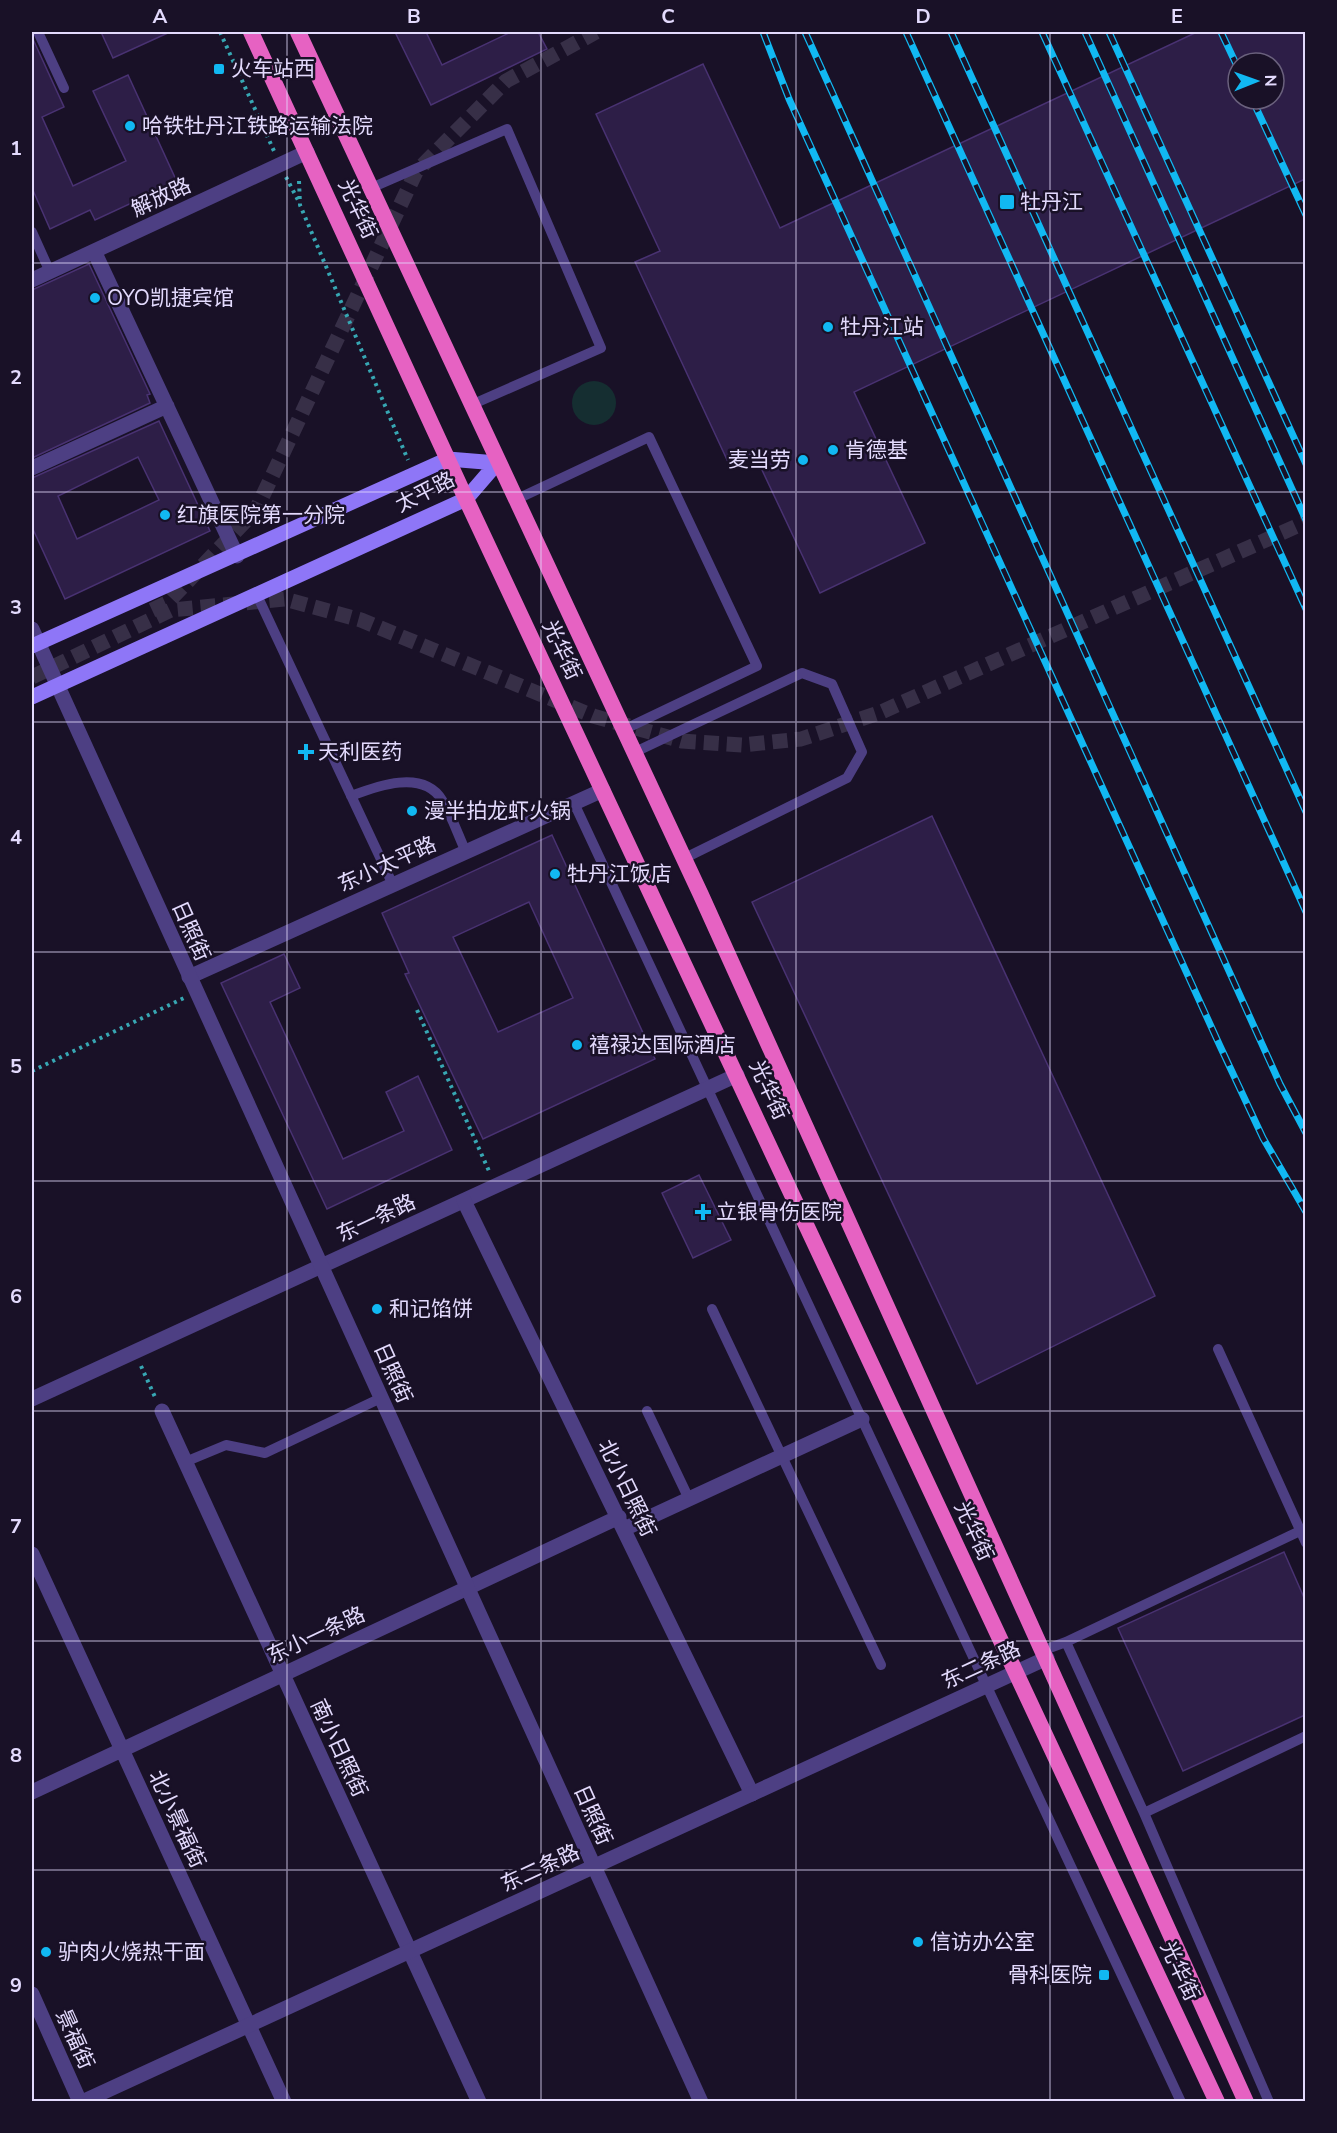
<svg xmlns="http://www.w3.org/2000/svg" width="1337" height="2133" font-family="'Nunito Sans','Noto Sans SC',sans-serif">
<style>
.green{fill:#152e31}
.building{fill:#2d1e47;stroke:#493272;stroke-width:1.5;fill-rule:evenodd}
.lines{fill:none;stroke-linecap:round;stroke-linejoin:round}
.tertiary-tunnel{stroke:#372f47;stroke-width:15;stroke-dasharray:15 8;stroke-linecap:butt}
.path{stroke:#37a7b3;stroke-width:4;stroke-dasharray:3 4.5;stroke-linecap:butt}
.service{stroke:#4d3f83;stroke-width:10}
.pedestrian{stroke:#4d3f83;stroke-width:15}
.minor{stroke:#4d3f83;stroke-width:15}
.tertiary{stroke:#4d3f83;stroke-width:15}
.secondary{stroke:#8e76f7;stroke-width:15}
.trunk{stroke:#e662c2;stroke-width:16}
.rail-casing{stroke:#11b8f2;stroke-width:7}
.rail{stroke:#191127;stroke-width:4.5;stroke-dasharray:14;stroke-linecap:butt}
.grid{fill:none;stroke:#e3dafd;stroke-width:1.5;stroke-opacity:0.55}
.poi-dot{fill:#11b8f2;stroke:#191127;stroke-width:2}
.labels{text-anchor:middle;stroke-width:5;stroke-linejoin:round;paint-order:stroke}
.poi-label{font-size:21px;fill:#e3dafd;stroke:#191127;text-anchor:start}
.street-label{font-size:21px;fill:#e3dafd;stroke:#191127}
.neatline{fill:none;stroke:#e3dafd;stroke-width:2}
.grid-label{font-size:20px;text-anchor:middle;font-weight:bold;fill:#e3dafd}
</style>
<rect width="100%" height="100%" fill="#191127"/>
<!-- green -->
<path class="green" d="M572 403a22 22 0 1 1 44 0a22 22 0 1 1-44 0Z"/>
<!-- building -->
<path class="building" d="M101 32H170L113 58Z
M395 32H426L442 65 511 32H538L547 49 431 105Z
M1197 32H1305V179L854 392 925 543 820 593 754 453 729 464 635 262 660 251 596 114 703 64 780 228ZM1238 63H1274V99H1238Z
M32 37 64 107 42 117 73 186 126 161 93 91 128 75 177 182 95 220 90 210 50 229 32 188Z
M89 264 150 394 147 395 150 403 32 458V290Z
M159 421 210 531 65 599 32 527V478ZM138 457 159 500 77 539 58 496Z
M932 816 1155 1296 977 1384 752 902Z
M552 835 655 1059 483 1139 405 974 409 973 382 913ZM529 902 573 998 498 1032 453 937Z
M284 954 300 988 270 1002 343 1159 404 1131 386 1092 418 1076 452 1150 327 1209 221 983Z
M699 1175 731 1240 693 1258 662 1193Z
M1284 1552 1305 1600V1715L1183 1771 1118 1628Z"/>
<g class="lines">
<!-- tertiary-tunnel -->
<path class="tertiary-tunnel" d="M152 610 167 603 256 510 416 172 506 81 596 32
M32 677 171 610 285 599 361 620 593 716 682 741 742 745 801 739 879 713 1306 522"/>
<!-- path -->
<path class="path" d="M220 32 274 151
M286 177 299 202
M299 181 300 205 408 460
M417 1010 489 1171
M32 1071 184 998
M141 1366 155 1397"/>
<!-- service -->
<path class="service" d="M38 32 64 88
M371 188 507 129 601 348 471 405
M32 232 50 272
M515 500 649 437 757 666 623 730
M256 593 393 885
M633 753 802 673 832 684 862 752 847 778 683 859
M351 796C377 786 423 769 442 800 452 816 458 835 466 852
M574 803 1181 2102
M712 1309 881 1665
M1218 1349 1306 1543
M647 1411 689 1499
M185 1462 226 1445 265 1453 381 1398
M1066 1642 1144 1813 1269 2102
M1044 1650 1066 1642 1300 1531
M1144 1813 1306 1736"/>
<!-- pedestrian -->
<path class="pedestrian" d="M32 1399 737 1075"/>
<!-- minor -->
<path class="minor" d="M94 251 237 556
M32 280 307 152
M32 468 167 406
M189 977 603 790
M464 1201 752 1794
M162 1411 479 2102
M624 1529 862 1419
M32 1554 284 2102
M32 1792 619 1517"/>
<!-- tertiary -->
<path class="tertiary" d="M32 629 701 2102
M32 1994 80 2102
M82 2102 1047 1658"/>
<!-- secondary -->
<path class="secondary" d="M32 646 448 459 497 463
M32 697 466 499 497 463"/>
<!-- trunk -->
<path class="trunk" d="M251 32 466 499 1217 2102
M298 32 701 895 1246 2102"/>
<!-- rail casing -->
<g class="rail-casing">
<path id="rail" d="M763 32 789 99 1220 1046 1263 1138 1306 1212
M805 32 1280 1084 1306 1133
M906 32 1306 912
M951 32 1306 812
M1042 32 1306 609
M1085 32 1306 520
M1109 32 1306 464
M1221 32 1238 68
M1252 99 1306 215"/>
</g>
<!-- rail -->
<use href="#rail" class="rail"/>
</g>
<!-- grid -->
<path class="grid" d="M287 32V2102M541 32V2102M796 32V2102M1050 32V2102M32 263H1306M32 492H1306M32 722H1306M32 952H1306M32 1181H1306M32 1411H1306M32 1641H1306M32 1870H1306"/>
<!-- markers -->
<g class="poi-dot">
<rect x="213" y="63" width="12" height="12" rx="3"/>
<circle cx="130" cy="126" r="6"/>
<rect x="999" y="194" width="16" height="16" rx="3"/>
<circle cx="95" cy="298" r="6"/>
<circle cx="828" cy="327" r="6"/>
<circle cx="833" cy="450" r="6"/>
<circle cx="803" cy="460" r="6"/>
<circle cx="165" cy="515" r="6"/>
<path d="M303 743h6v6h6v6h-6v6h-6v-6h-6v-6h6z"/>
<circle cx="412" cy="811" r="6"/>
<circle cx="555" cy="874" r="6"/>
<circle cx="577" cy="1045" r="6"/>
<path d="M700 1203h6v6h6v6h-6v6h-6v-6h-6v-6h6z"/>
<circle cx="377" cy="1309" r="6"/>
<circle cx="918" cy="1942" r="6"/>
<circle cx="46" cy="1952" r="6"/>
<rect x="1098" y="1969" width="12" height="12" rx="3"/>
</g>
<g class="labels">
<!-- poi labels -->
<g class="poi-label">
<text x="231" y="76">火车站西</text>
<text x="142" y="133">哈铁牡丹江铁路运输法院</text>
<text x="1020" y="209">牡丹江</text>
<text x="107" y="305">OYO凯捷宾馆</text>
<text x="840" y="334">牡丹江站</text>
<text x="845" y="457">肯德基</text>
<text x="791" y="467" text-anchor="end">麦当劳</text>
<text x="177" y="522">红旗医院第一分院</text>
<text x="318" y="759">天利医药</text>
<text x="424" y="818">漫半拍龙虾火锅</text>
<text x="567" y="881">牡丹江饭店</text>
<text x="589" y="1052">禧禄达国际酒店</text>
<text x="716" y="1219">立银骨伤医院</text>
<text x="389" y="1316">和记馅饼</text>
<text x="930" y="1949">信访办公室</text>
<text x="58" y="1959">驴肉火烧热干面</text>
<text x="1092" y="1982" text-anchor="end">骨科医院</text>
</g>
<!-- street labels -->
<g class="street-label">
<text transform="translate(161 197) rotate(-25)" y="7">解放路</text>
<text transform="translate(358 209) rotate(65)" y="7">光华街</text>
<text transform="translate(425 492) rotate(-27)" y="7">太平路</text>
<text transform="translate(562 650) rotate(65)" y="7">光华街</text>
<text transform="translate(387 864) rotate(-24)" y="7">东小太平路</text>
<text transform="translate(191 931) rotate(66)" y="7">日照街</text>
<text transform="translate(769 1090) rotate(65)" y="7">光华街</text>
<text transform="translate(376 1218) rotate(-25)" y="7">东一条路</text>
<text transform="translate(393 1373) rotate(66)" y="7">日照街</text>
<text transform="translate(627 1488) rotate(64)" y="7">北小日照街</text>
<text transform="translate(974 1531) rotate(65)" y="7">光华街</text>
<text transform="translate(316 1635) rotate(-25)" y="7">东小一条路</text>
<text transform="translate(981 1665) rotate(-25)" y="7">东二条路</text>
<text transform="translate(339 1748) rotate(65)" y="7">南小日照街</text>
<text transform="translate(593 1815) rotate(66)" y="7">日照街</text>
<text transform="translate(177 1819) rotate(65)" y="7">北小景福街</text>
<text transform="translate(540 1868) rotate(-25)" y="7">东二条路</text>
<text transform="translate(1180 1971) rotate(65)" y="7">光华街</text>
<text transform="translate(75 2039) rotate(66)" y="7">景福街</text>
</g>
</g>
<!-- border -->
<rect width="1337" height="2133" fill="none" stroke="#191127" stroke-width="66"/>
<!-- north arrow -->
<g transform="translate(1256 81) rotate(89)"><circle r="28" fill="#191127" stroke="#6a617d" stroke-width="1.5"/>
<path d="M0-4.5L10 22L0 15L-10 22Z" fill="#11b8f2"/>
<text y="-9" font-size="16" font-weight="bold" text-anchor="middle" fill="#e3dafd">N</text>
</g>
<rect x="33" y="33" width="1271" height="2067" class="neatline"/>
<g class="grid-label">
<text x="160" y="23">A</text>
<text x="414" y="23">B</text>
<text x="668" y="23">C</text>
<text x="923" y="23">D</text>
<text x="1177" y="23">E</text>
<text x="16" y="155">1</text>
<text x="16" y="384">2</text>
<text x="16" y="614">3</text>
<text x="16" y="844">4</text>
<text x="16" y="1073">5</text>
<text x="16" y="1303">6</text>
<text x="16" y="1533">7</text>
<text x="16" y="1762">8</text>
<text x="16" y="1992">9</text>
</g>
</svg>
